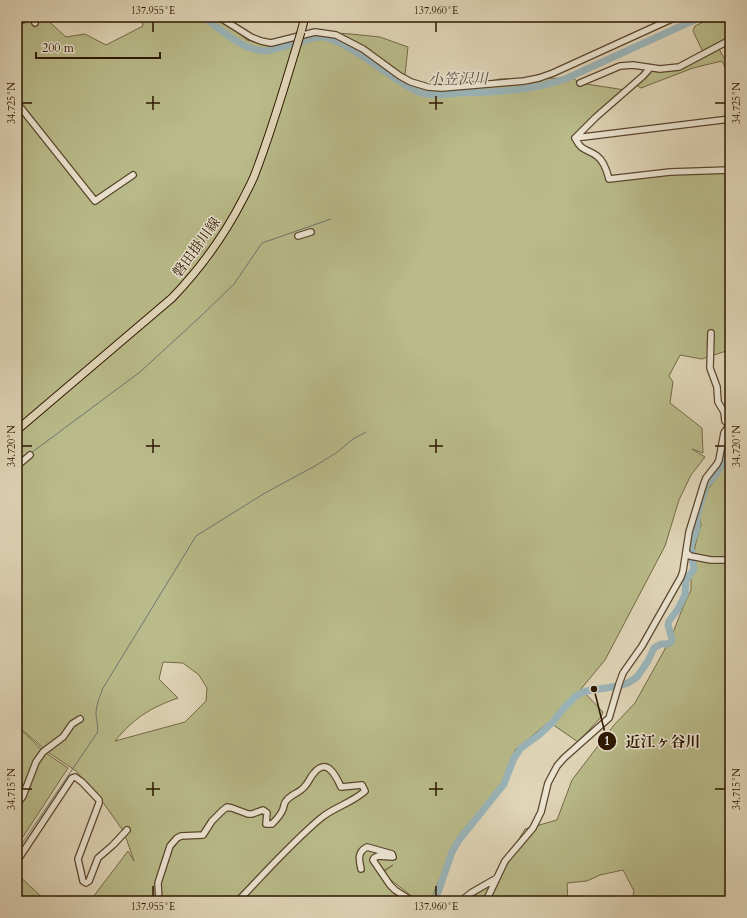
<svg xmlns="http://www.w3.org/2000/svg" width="747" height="918" font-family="Cardo,'Noto Serif JP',serif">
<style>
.green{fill:#b9bb8a;stroke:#746945;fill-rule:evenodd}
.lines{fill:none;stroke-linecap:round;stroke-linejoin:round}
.stream{stroke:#6f7670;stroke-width:1}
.river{stroke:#9ab5ba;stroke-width:7}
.minor-casing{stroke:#5a462e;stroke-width:8}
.major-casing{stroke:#2e1700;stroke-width:9}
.minor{stroke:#ebe4d1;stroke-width:5.5}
.major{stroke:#e0d5b8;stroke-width:7}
.major-bridge-casing{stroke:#2e1700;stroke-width:9;stroke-linecap:butt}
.major-bridge{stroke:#e0d5b8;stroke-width:7}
.ticks{fill:none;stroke:#2e1700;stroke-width:1.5}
.labels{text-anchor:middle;stroke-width:3;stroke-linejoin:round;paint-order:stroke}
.street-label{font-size:14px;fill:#2e1700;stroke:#ebe4d1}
.water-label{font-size:15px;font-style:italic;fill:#544e41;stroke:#ebe4d1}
.leader{fill:none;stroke:#2e1700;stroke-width:1.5}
.callout-dot{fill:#2e1700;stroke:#ebe4d1;stroke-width:1.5}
.mark-label{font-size:12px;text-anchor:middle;font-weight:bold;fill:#fff}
.callout-label{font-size:15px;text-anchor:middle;font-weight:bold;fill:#2e1700;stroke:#ebe4d1;stroke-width:3;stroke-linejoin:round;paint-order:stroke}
.neatline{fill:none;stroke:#2e1700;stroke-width:1.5}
.ticks-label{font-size:10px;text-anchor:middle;fill:#2e1700}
</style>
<rect width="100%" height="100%" fill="#e0d5b8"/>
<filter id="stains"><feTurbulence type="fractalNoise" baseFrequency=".005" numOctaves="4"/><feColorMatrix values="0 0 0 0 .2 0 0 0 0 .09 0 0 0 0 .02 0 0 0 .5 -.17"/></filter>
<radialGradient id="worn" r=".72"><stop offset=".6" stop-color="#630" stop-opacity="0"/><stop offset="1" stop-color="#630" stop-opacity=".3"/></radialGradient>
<!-- green -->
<path class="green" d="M31 17H44L66 37 85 34 106 45 143 26 141 17H220L247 40 268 46 312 36 294 48 303 44 320 32 351 34 380 37 408 47 405 75 409 87C439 87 471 87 499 79L573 78 580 83 625 90 575 138 582 148 601 159 609 179 730 170V362L726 351 702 359 680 355 669 376 673 382 670 403 702 428 703 453 692 449 705 457 691 475 679 500 665 546 605 660 581 689 603 712 601 717 578 742 549 722 515 750 505 779 498 790 461 833 436 887 431 901H416L414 898 382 873 393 865 378 874 397 897 403 901H90L128 851 134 861 124 832 102 801 90 787 76 771 45 750 17 725V25ZM163 662 183 663 199 675 207 688 206 701 185 722 115 741C134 718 150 708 178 698L159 679Z
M714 17H730V39L718 47 730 69 729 76 722 61 693 68 641 88 634 84 649 69 669 71 704 54 693 31 695 26Z
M730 450V901H632L634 891 623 870 600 875 587 881 567 883 568 901H469L495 878 525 829 557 820 572 780 614 725 635 703 670 640 683 607 691 590V573L697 558 694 557 695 546 701 525 699 514 708 489 718 476Z
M17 726 41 749 20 795 17 799Z
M46 753 68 768 17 846V803L33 770Z
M17 874 46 901H17Z"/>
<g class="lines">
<!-- stream -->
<path class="stream" d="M31 453 140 372 201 316 234 284 262 243 331 219
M17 851 97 733C99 727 96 720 96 714 96 705 100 696 103 688L196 536 265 493 315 466 336 453 353 439 366 432"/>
<!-- river -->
<path class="river" d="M204 17C220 30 246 52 267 51 278 48 289 45 300 42 306 40 314 37 320 37 341 35 395 82 418 92 430 97 447 94 460 93 496 92 531 91 565 79L701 17
M435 901 452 852 459 840 504 784 514 758 521 748 539 735 552 723 564 708 576 696 586 691 619 686 628 683 637 677 648 661 654 648 661 644H668L671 642 672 639 668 625 669 621 678 609 685 595 686 580 694 569 692 558 693 553 690 549 692 542 697 529V516L706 485 715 476 721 467 725 455 730 451"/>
<!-- minor casing -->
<g class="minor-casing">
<path id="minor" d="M219 17 251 37 261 41 271 43 315 32 336 35 363 49 400 76 411 82 428 87 442 88 524 81 539 78 553 73 676 17
M17 22 28 18H33L35 23
M580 83 620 66 633 65 660 69 679 67 730 40
M17 103 95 201 133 175
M575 138C582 152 586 148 597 156 604 161 607 171 609 179L670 172 730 170
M575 138 730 119
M575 138 596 117 643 76 650 68
M298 236 311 232
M711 333 710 368 717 387 718 402 724 412 725 421 729 425
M17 466 30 455
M686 552 690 556 711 560H730
M17 804 23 796 36 762 43 752 63 737 72 724 80 719
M17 861 72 778 75 777 82 782 99 800V803L78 859 83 881 86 883 89 881 98 858 113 845 127 830
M361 869C359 860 357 852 367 847L392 854 393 857 378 856 374 858 373 860 390 885 395 890 412 901
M159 901 158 883 170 846 177 838 181 836 203 835 212 821 222 811 227 807 232 808 248 814H252L263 810 267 813 266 824H272C276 820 281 815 283 809 284 806 284 803 286 801 291 794 300 793 305 786 309 782 310 777 314 773 327 757 336 776 341 787L362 785 365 791C352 803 334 807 321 818 291 843 265 873 238 901
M461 901 471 893 497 878
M486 901 505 861 533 828 541 812 548 783 557 766 564 758 609 718 619 684 623 673 642 646 681 577 683 571 689 532 704 483 706 478 717 464 719 460 724 433 730 424"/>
</g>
<!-- major casing -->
<g class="major-casing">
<path id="major" d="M301 32 305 17
M17 430 172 298C201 268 224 236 243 199 247 191 252 182 255 174 270 135 282 95 294 55"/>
</g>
<!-- minor -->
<use href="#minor" class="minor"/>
<!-- major -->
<use href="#major" class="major"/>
<!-- major-bridge casing -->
<g class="major-bridge-casing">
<path id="major-bridge" d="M294 55 301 32"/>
</g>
<!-- major-bridge -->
<use href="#major-bridge" class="major-bridge"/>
</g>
<!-- ticks -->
<path class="ticks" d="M153 22V32M436 22V32M153 96V110M436 96V110M22 103H32M146 103H160M429 103H443M715 103H725M153 439V453M436 439V453M22 446H32M146 446H160M429 446H443M715 446H725M153 782V796M436 782V796M22 789H32M146 789H160M429 789H443M715 789H725M153 886V896M436 886V896"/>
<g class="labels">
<!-- street labels -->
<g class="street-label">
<text transform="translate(196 247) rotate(-54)" y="5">磐田掛川線</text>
</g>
<!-- water labels -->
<g class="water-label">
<text transform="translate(458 79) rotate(-1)" y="5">小笠沢川</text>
</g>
</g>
<!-- callouts -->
<path class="leader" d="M594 689L607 741"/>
<g class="callout-dot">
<circle cx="594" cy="689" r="4"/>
<circle cx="607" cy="741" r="10"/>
</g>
<g class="mark-label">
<text x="607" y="745">1</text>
</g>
<g class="callout-label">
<text x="663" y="747">近江ヶ谷川</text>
</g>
<!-- margin -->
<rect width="747" height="918" fill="none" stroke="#e0d5b8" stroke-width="44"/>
<!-- scale -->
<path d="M36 52v6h124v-6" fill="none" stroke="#2e1700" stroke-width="2"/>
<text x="42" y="52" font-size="12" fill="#2e1700" stroke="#ebe4d1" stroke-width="3" paint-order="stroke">200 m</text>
<rect x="22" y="22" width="703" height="874" class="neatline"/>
<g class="ticks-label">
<text x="153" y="14">137.955°E</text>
<text x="436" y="14">137.960°E</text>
<text transform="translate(11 103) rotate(-90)" y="4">34.725°N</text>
<text transform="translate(736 103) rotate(-90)" y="4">34.725°N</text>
<text transform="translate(11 446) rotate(-90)" y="4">34.720°N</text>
<text transform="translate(736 446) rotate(-90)" y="4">34.720°N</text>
<text transform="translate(11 789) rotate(-90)" y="4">34.715°N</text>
<text transform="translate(736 789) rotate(-90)" y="4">34.715°N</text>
<text x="153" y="910">137.955°E</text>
<text x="436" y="910">137.960°E</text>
</g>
<rect width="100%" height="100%" filter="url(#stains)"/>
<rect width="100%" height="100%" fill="url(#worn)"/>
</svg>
